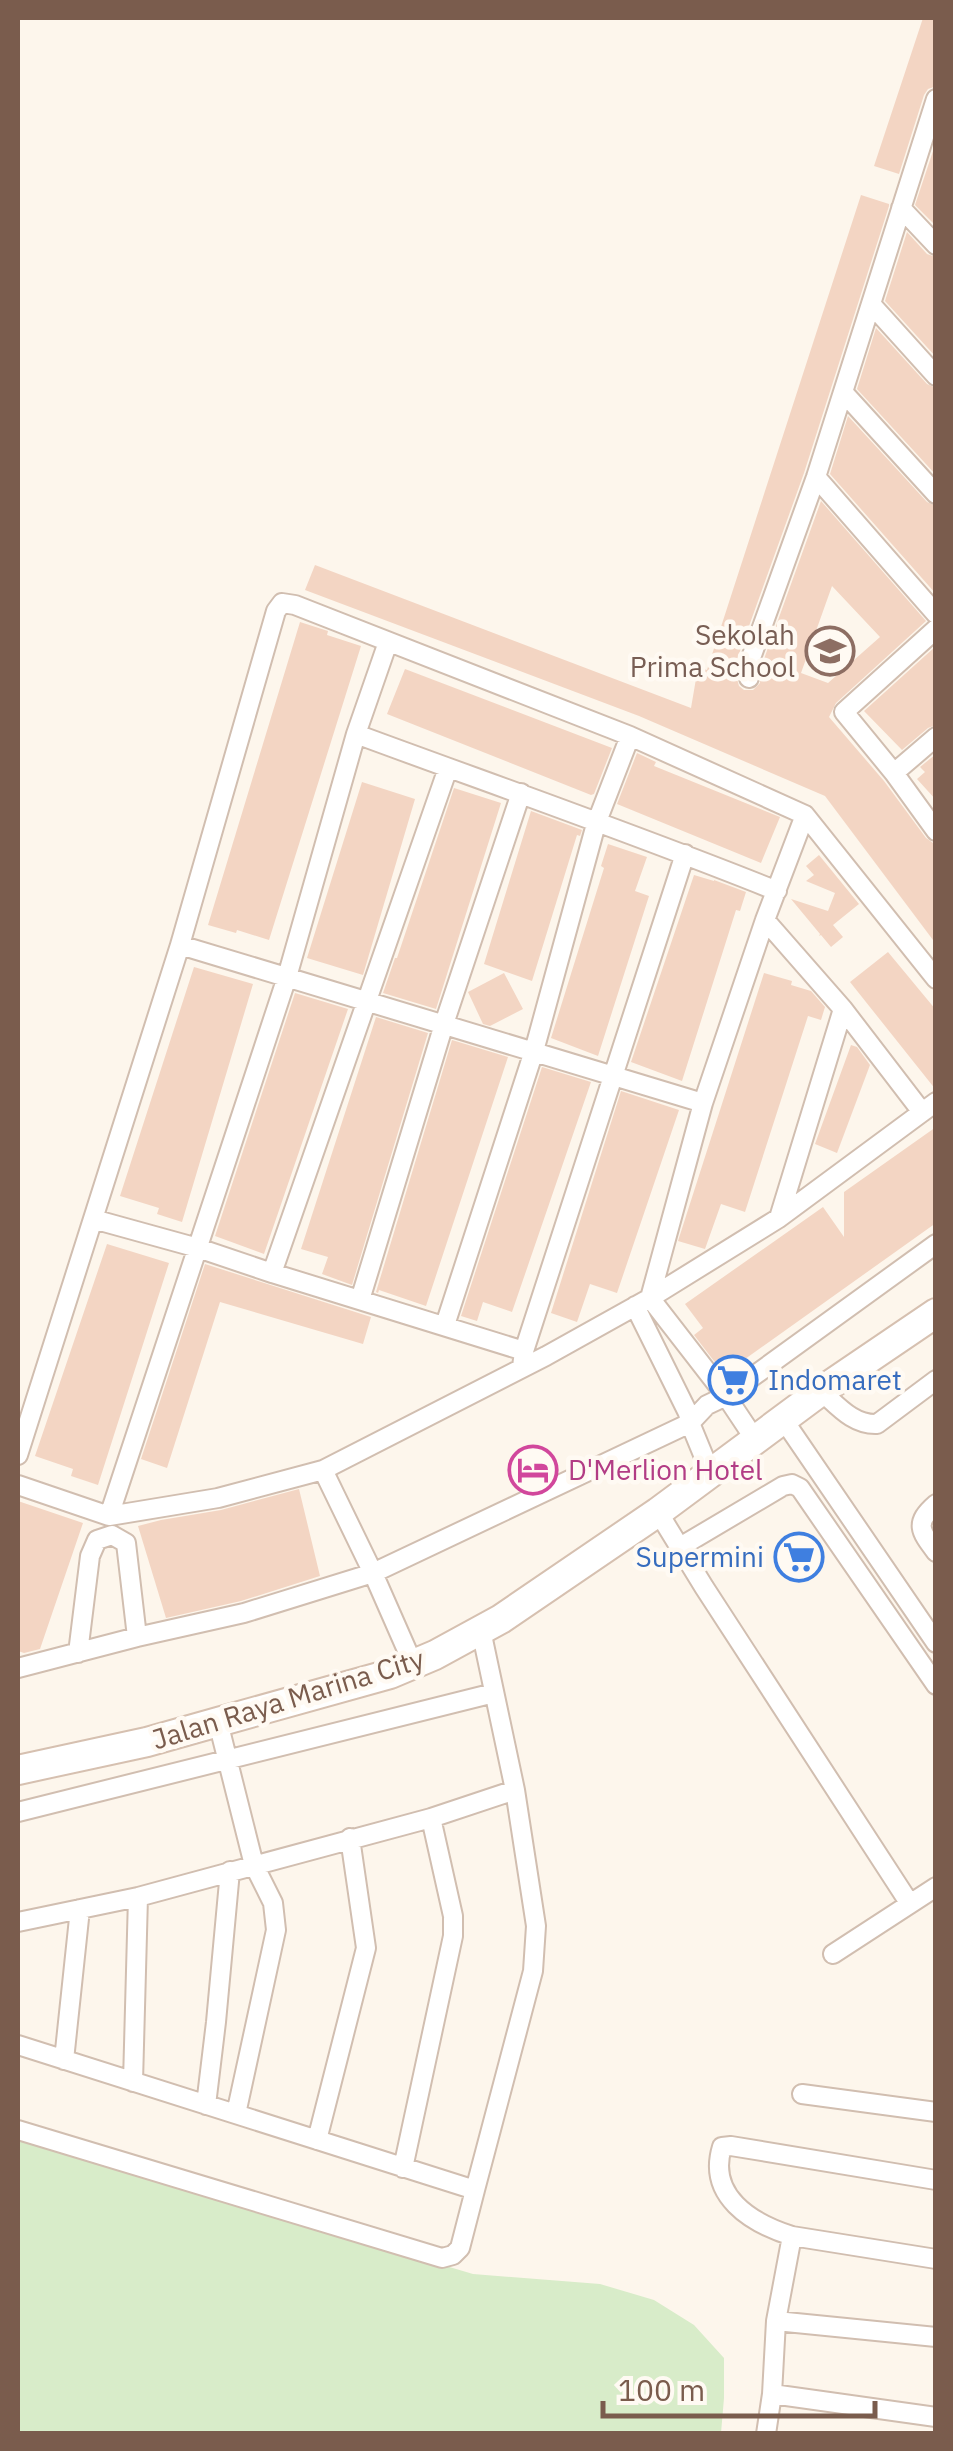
<svg xmlns="http://www.w3.org/2000/svg" width="953" height="2451" font-family="'IBM Plex Sans',sans-serif">
<style>
.green{fill:#d8ecc9}
.building{fill:#f3d5c3;fill-rule:evenodd}
.lines{fill:none;stroke-linecap:round;stroke-linejoin:round}
.street-casing{stroke:#d1beb0;stroke-width:22}
.secondary-casing{stroke:#d6c0b0;stroke-width:32}
.street{stroke:#fff;stroke-width:18}
.secondary{stroke:#fff;stroke-width:28}
.labels{text-anchor:middle;stroke-width:9;stroke-linejoin:round;paint-order:stroke}
.education-label{font-size:28px;fill:#785e54;stroke:#fffaf3;text-anchor:end}
.shop-label{font-size:28px;fill:#366cbe;stroke:#fffaf3;text-anchor:start}
.hotel-label{font-size:28px;fill:#b23c85;stroke:#fffaf3;text-anchor:start}
.street-label{font-size:28px;fill:#7a5c4d;stroke:#fffaf3}
</style>
<rect width="100%" height="100%" fill="#fdf6ec"/>
<!-- green -->
<path class="green" d="M18 2139 473 2274 600 2284 654 2300 694 2325 724 2358V2398L721 2433H18Z"/>
<!-- building -->
<path class="building" d="M923 18H936V82L934 87 928 89 924 95 899 174 874 166Z
M936 142V226L915 205Z
M861 195 889 204V206L804 473 735 665V672L739 686 744 690H753L760 683V670L821 501 926 621 836 703 829 717 884 781 926 838 936 845V944L825 796 639 716 305 590 315 565 691 708 698 667 707 670ZM832 586 880 637 828 683 801 673Z
M907 232 927 254 936 257V357L885 301Z
M876 328 927 384 936 388V475L857 389Z
M848 416 927 502 936 506V594L830 474Z
M300 622 328 631 327 635 361 646 269 940 237 930 236 933 208 925Z
M936 646V725L928 728 902 750 864 711Z
M405 669 612 748 594 794 591 795 387 714Z
M637 753 656 762 654 766 780 817 761 863 617 804Z
M936 754V800L917 779 925 772 920 767Z
M362 782 415 799 363 975 307 958Z
M454 788 501 803 436 1009 383 993 395 958H397Z
M531 811 582 830 580 836 577 835 532 981 484 964Z
M608 844 647 857 635 891 649 896 598 1056 551 1038 604 868 601 866Z
M819 855 859 904 833 925 843 937 831 947 821 935 819 936 820 934 791 899 828 911 835 893 806 881 814 875 806 866Z
M694 875 714 881V880L746 892 740 911 736 910 682 1081 631 1062Z
M888 952 936 1010V1090L850 982Z
M194 967 253 984 182 1222 157 1214 159 1208 120 1196Z
M504 973 523 1009 490 1026 483 1024 468 992Z
M764 973 792 981 791 985 811 991 825 1007 821 1020 808 1016 745 1212 721 1204 705 1249 678 1241Z
M295 993 348 1009 264 1254 215 1236Z
M376 1017 428 1033 352 1285 322 1274 328 1257 301 1249Z
M452 1040 508 1057 426 1306 379 1290 378 1293 376 1292Z
M851 1045 857 1047 870 1065 837 1153 815 1144Z
M542 1067 591 1082 512 1312 483 1302 477 1321 461 1316Z
M621 1091 679 1110 617 1293 590 1284 577 1322 551 1313Z
M936 1127V1223L724 1374 694 1335 703 1328 685 1304 823 1207 844 1237V1192Z
M107 1244 169 1263 98 1485 71 1476 73 1469 35 1456Z
M205 1264 371 1317 363 1344 220 1302 167 1468 141 1459Z
M539 1452 548 1476 526 1487 516 1464Z
M299 1489 320 1576 241 1601 166 1618 138 1526 161 1520 221 1510Z
M18 1501 83 1523 40 1649 24 1653 18 1651Z
M800 1539 816 1561 798 1574 782 1553Z"/>
<g class="lines">
<!-- street casing -->
<g class="street-casing">
<path id="street" d="M901 208 936 245
M871 304 936 376
M843 392 936 494
M816 477 936 614
M936 629 844 712 894 773 936 831
M749 678 747 669 816 477 936 99
M356 734C497 786 638 835 777 891
M894 773 936 737
M805 815 936 979
M765 920 843 1009 922 1112
M180 945 703 1103
M779 1218 843 1009
M93 1219 198 1248 272 1273 524 1351
M272 1273 448 768
M360 1300 444 1024 521 793
M635 1306 688 1413 690 1423 711 1474
M445 1325 534 1051 596 824 630 736
M522 1367 524 1351 685 854
M821 1391C838 1406 853 1425 877 1424L936 1380
M783 1419 936 1643
M18 1455 180 945 276 611 282 603 295 605 630 736 805 815 765 920 703 1103 650 1298 726 1396 756 1441
M323 1470 373 1573 413 1664
M18 1485 109 1516 218 1498 323 1470 546 1356 650 1298 779 1218 936 1102
M936 1504C914 1523 920 1531 936 1552
M658 1512 704 1587 910 1904
M109 1516 287 977 356 734 388 642
M680 1547 783 1486 792 1484 800 1488 936 1685
M78 1653 90 1556 97 1540 112 1535 126 1543 137 1637
M18 1668 137 1637 244 1613 373 1573 690 1423 707 1405 726 1396 936 1244
M218 1722 254 1865 273 1903 276 1930 236 2114
M18 1812 494 1693
M18 1922 138 1897 431 1818 515 1790
M833 1954 936 1887
M18 2045 475 2190 533 1971 536 1926 515 1790 481 1630
M64 2060 80 1909
M133 2082 138 1897
M802 2094 936 2112
M206 2105 216 2022 230 1871
M18 2130 442 2258 453 2255 460 2248 475 2190
M317 2140 366 1948 350 1838
M403 2168 453 1936V1916L431 1818
M792 2236 936 2259
M776 2321 936 2337
M772 2394 936 2417
M766 2434 772 2394 776 2321 792 2236C751 2223 707 2196 722 2147L731 2146 936 2180"/>
</g>
<!-- secondary casing -->
<g class="secondary-casing">
<path id="secondary" d="M18 1770 147 1742 218 1722 390 1674 435 1655 501 1619 658 1512 821 1391 936 1313"/>
</g>
<!-- street -->
<use href="#street" class="street"/>
<!-- secondary -->
<use href="#secondary" class="secondary"/>
</g>
<!-- icons -->
<defs>
<g id="school-ring" transform="scale(2.5)"><circle r="9.5" fill="#fffaf3" stroke="#8d6e63" stroke-width="1.5"/><path d="M0-5L7-2L0 1L-7-2ZM-4 1L0 2.5L4 1V4Q0 6-4 4Z" fill="#8d6e63"/></g>
<g id="supermarket-ring" transform="scale(2.5)"><circle r="9.5" fill="#fffaf3" stroke="#3f7fe0" stroke-width="1.5"/><path d="M-6-5.5h2.5l.6 2H6L4.5 2H-2.5L-4.4-4H-6ZM-1.5 3.2a1.3 1.3 0 1 0 .1 0ZM3 3.2a1.3 1.3 0 1 0 .1 0Z" fill="#3f7fe0"/></g>
<g id="hotel-ring" transform="scale(2.5)"><circle r="9.5" fill="#fffaf3" stroke="#d1479c" stroke-width="1.5"/><path d="M-6-4.5h1.5V1H6V5H4.5V3h-9V5H-6ZM-4 0a1.8 1.8 0 1 1 3.6 0ZM.5 0V-2.5h3Q6-2.5 6 0Z" fill="#d1479c"/></g>
</defs>
<g fill-rule="evenodd">
<use href="#school-ring" x="830" y="651"/>
<use href="#supermarket-ring" x="733" y="1380"/>
<use href="#hotel-ring" x="533" y="1470"/>
<use href="#supermarket-ring" x="799" y="1557"/>
</g>
<g class="labels">
<!-- education labels -->
<g class="education-label">
<text x="795" y="645">Sekolah<tspan x="795" dy="32">Prima School</tspan></text>
</g>
<!-- shop labels -->
<g class="shop-label">
<text x="768" y="1390">Indomaret</text>
<text x="764" y="1567" text-anchor="end">Supermini</text>
</g>
<!-- hotel labels -->
<g class="hotel-label">
<text x="568" y="1480">D'Merlion Hotel</text>
</g>
<!-- street labels -->
<g class="street-label">
<text transform="translate(288 1699) rotate(-17)" y="10">Jalan Raya Marina City</text>
</g>
</g>
<!-- border -->
<rect width="953" height="2451" fill="none" stroke="#7a5c4d" stroke-width="40"/>
<!-- scale -->
<path d="M603 2401v15h272v-15" fill="none" stroke="#7a5c4d" stroke-width="5"/>
<text x="618" y="2401" font-size="30" fill="#7a5c4d" stroke="#fffaf3" stroke-width="8" paint-order="stroke">100 m</text>
</svg>
